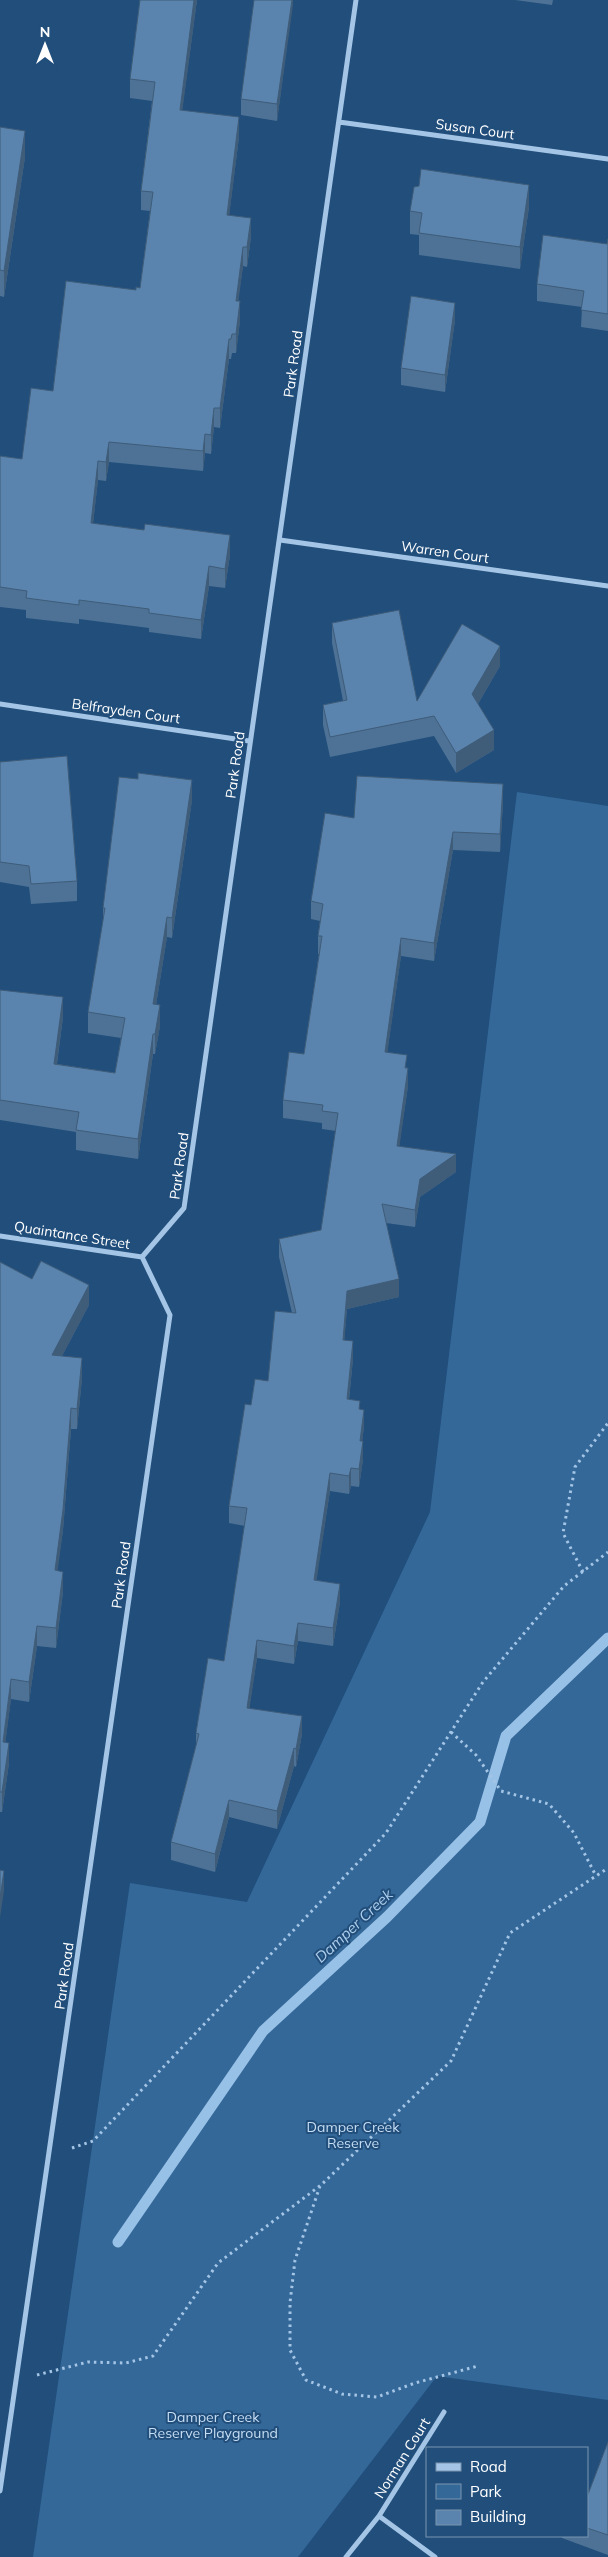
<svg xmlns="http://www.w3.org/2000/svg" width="608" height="2557" font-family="Mulish,sans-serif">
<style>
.green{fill:#346899}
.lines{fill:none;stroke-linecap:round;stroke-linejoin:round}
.stream{stroke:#98c1e7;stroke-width:11}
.path{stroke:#a4c5e5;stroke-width:3;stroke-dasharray:2.5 4;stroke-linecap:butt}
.minor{stroke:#a4c5e5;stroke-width:5}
.wall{fill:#4d7295}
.shaded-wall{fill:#3f5c79}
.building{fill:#5a84ad;stroke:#3f5c79}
.labels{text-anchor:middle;stroke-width:4;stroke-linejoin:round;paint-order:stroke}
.street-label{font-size:14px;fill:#fff;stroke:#214e7b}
.park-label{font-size:14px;fill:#c7def4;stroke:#214e7b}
.water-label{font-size:15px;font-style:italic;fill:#afcfed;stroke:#214e7b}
</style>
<rect width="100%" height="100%" fill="#214e7b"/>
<!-- green -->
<path class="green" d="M517 792 608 806V2400L437 2376 298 2557H33L130 1883 247 1902 430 1512Z"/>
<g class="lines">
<!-- stream -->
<path class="stream" d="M118 2242 263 2031 387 1917 480 1822 506 1736 608 1638"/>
<!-- path -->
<path class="path" d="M583 1572 563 1533 575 1467 608 1423
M451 1732 476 1755 501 1791 549 1804 574 1833 596 1876
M72 2148 93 2141 386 1833 483 1682 564 1586 608 1552
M320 2186 295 2260 290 2303V2350L306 2380 342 2394 377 2397 415 2383 478 2366
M37 2375 88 2362 126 2363 153 2356 218 2263 321 2185 451 2061 510 1933 608 1868"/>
<!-- minor -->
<path class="minor" d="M339 122 608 159
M280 540 608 586
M0 704 249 741
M0 1236 142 1257
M0 2491 170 1315 142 1257 184 1208 356 0
M379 2516 435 2557
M346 2557 379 2516 444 2412"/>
</g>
<!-- wall -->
<path class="wall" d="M140 0H197L182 110 239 137 229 215 251 237 247 267 243 266 238 301 240 321 236 353H232L231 359H229L220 428 214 427 211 454 205 453 203 471 109 462 106 481 98 480 93 523 230 555 225 588 209 586 201 639 149 632V628L79 619V624L26 618V610L0 607V456L22 459 53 391 136 290 140 288 150 211 141 210V191L152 101 130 98V79Z
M293 0 277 121 241 115V99Z
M515 0H553L552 5Z
M0 127 25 157 4 297 0 296Z
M529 207 520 269 419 255V235L410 234V211Z
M608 239V331L581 327 582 307 537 301V284L607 244Z
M455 320 445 392 401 385V368Z
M332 623 417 701 500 666 478 704 494 750 456 773 434 736 330 757 323 725V705L343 701 332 643Z
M0 762 77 881V901L31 904 29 887 0 882Z
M192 800 172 938 167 937 156 1005 160 1026 155 1054H153L138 1159 76 1150V1132L0 1120V990L63 1017 57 1064 115 1073 121 1038 88 1033V1012L103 922V908Z
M503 802 500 852 453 850 434 961 401 956 387 1053 407 1068 408 1086 399 1146 456 1172 420 1197 415 1227 386 1223 399 1297 347 1309 344 1340 353 1359 349 1400 360 1409 364 1427 362 1441 363 1459 359 1487 351 1486 349 1494 330 1491 316 1580 340 1602 333 1646 298 1641 294 1664 257 1658 249 1708 302 1734 296 1767 294 1766 277 1829 229 1817 215 1872 171 1860V1842L196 1746V1733L224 1661 245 1526 229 1523V1506L251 1405 268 1381 292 1313 279 1257V1239L321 1230 336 1131 322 1129V1123L283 1118V1100L304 1054 319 954H318V936L320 921 311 919V901L354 818Z
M0 1262 32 1279 89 1305 62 1356 82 1378 77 1429H71L63 1530 57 1571 63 1592 56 1648 37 1646 29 1702 11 1699 5 1743 9 1763 2 1812H0Z
M608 2442V2555L562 2538V2536H587V2497Z"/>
<!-- shaded-wall -->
<path class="shaded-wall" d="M194 0H197L180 129V110Z
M292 0H293V5L277 121V104Z
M239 117V137L227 234V215Z
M25 131V157L4 297V271Z
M529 185V207L520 269V247Z
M251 218V237L247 267V247Z
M243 247V266L236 320V301Z
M240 301V321L236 353V334Z
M455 303V320L445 392V375Z
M229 339V359L220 428V408Z
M214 408V427L211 454V435Z
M205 434V453L203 471V451Z
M109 442V462L106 481V462Z
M98 461V480L91 542V523Z
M230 535V555L225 588V569Z
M209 566V586L201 639V620Z
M500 646V666L472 714V694Z
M494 730V750L456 773V753Z
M192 780V800L172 938V918Z
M503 784V802L500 852V834Z
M453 832V850L434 961V943Z
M167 917V937L153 1024V1004Z
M401 938V956L385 1070V1052Z
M63 997V1017L54 1084V1064Z
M160 1005V1026L155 1054V1034Z
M153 1034V1054L138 1159V1139Z
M408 1068V1086L397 1164V1146Z
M456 1154V1172L420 1197 415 1227V1210L420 1179Z
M399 1279V1297L347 1309 343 1358V1340L347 1291Z
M89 1285V1305L52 1375V1355Z
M353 1341V1359L347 1417V1399Z
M82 1358V1378L77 1429V1409Z
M71 1408V1429L63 1530 55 1591V1570Z
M364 1410V1427L360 1458V1441Z
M363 1441V1459L359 1487V1469Z
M351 1468V1486L349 1494V1476Z
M330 1473V1491L314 1598V1580Z
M63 1572V1592L56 1648V1628Z
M340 1584V1602L333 1646V1628Z
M298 1623V1641L294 1664V1646Z
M37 1626V1646L29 1702V1682Z
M257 1640V1658L247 1726V1708Z
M11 1679V1699L3 1762V1742Z
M302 1716V1734L296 1767V1749Z
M9 1743V1763L2 1812V1792Z
M294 1748V1766L277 1829V1811Z
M229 1800V1817L215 1872V1854Z
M4 1871V1891L0 1918V1898Z"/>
<!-- building -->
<path class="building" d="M140 0H194L180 110 239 117 227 215 251 218 247 247H243L236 301H240L236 334H232L231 339H229L220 408H214L211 435 205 434 203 451 109 442 106 462 98 461 91 523 144 530 145 524 230 535 225 569 209 566 201 620 149 613V609L79 600V605L26 598 27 591 0 587V456L22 459 31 388 53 391 66 281 136 290V287L140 288 153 192 141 191 155 82 130 79Z
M254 0H292L277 104 241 99Z
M0 127 25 131 4 271 0 270Z
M421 169 529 185 520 247 419 233 422 213 410 211 414 187 419 186Z
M543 235 607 244 608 239V314L581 310 584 291 537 284Z
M411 296 455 303 445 375 401 368Z
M399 610 417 701 462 624 500 646 472 694 494 730 456 753 434 716 330 737 323 705 347 700 332 623Z
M67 756 77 881 31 884 29 866 0 862V762Z
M138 773 192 780 172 918 167 917 153 1004 160 1005 155 1034H153L138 1139 76 1130 79 1112 0 1100V990L63 997 54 1064 115 1073 125 1018 88 1012 105 908H103L119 777 138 779Z
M357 776 503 784 500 834 453 832 434 943 401 938 385 1052 407 1055 405 1068H408L397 1146 456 1154 420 1179 415 1210 382 1204 399 1279 347 1291 343 1340 353 1341 347 1399 360 1401 359 1409 364 1410 360 1441H363L359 1469 351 1468 349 1476 330 1473 314 1580 340 1584 333 1628 298 1623 294 1646 257 1640 247 1708 302 1716 296 1749 294 1748 277 1811 229 1800 215 1854 171 1842 199 1734 196 1733 208 1658 224 1661 247 1508 229 1506 245 1404 251 1405 255 1379 268 1381 275 1311 296 1313 279 1239 321 1230 338 1113 322 1111 323 1105 283 1100 289 1052 304 1054 322 936H318L323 904 311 901 325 813 354 818Z
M41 1261 89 1285 52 1355 82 1358 77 1409 71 1408 63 1510 55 1570 63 1572 56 1628 37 1626 29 1682 11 1679 3 1742 9 1743 2 1792H0V1262L32 1279Z
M0 1870 4 1871 0 1898Z
M608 2442V2535L587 2528V2497Z"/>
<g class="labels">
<!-- street labels -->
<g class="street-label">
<text transform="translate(475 129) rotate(8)" y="5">Susan Court</text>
<text transform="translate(293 364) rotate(-82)" y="5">Park Road</text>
<text transform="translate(445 552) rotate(8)" y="5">Warren Court</text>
<text transform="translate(126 711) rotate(8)" y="5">Belfrayden Court</text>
<text transform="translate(235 765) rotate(-82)" y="5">Park Road</text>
<text transform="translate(179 1166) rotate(-82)" y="5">Park Road</text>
<text transform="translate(72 1235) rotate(9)" y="5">Quaintance Street</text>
<text transform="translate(121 1575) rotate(-82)" y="5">Park Road</text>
<text transform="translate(64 1976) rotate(-82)" y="5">Park Road</text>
<text transform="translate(402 2458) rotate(-58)" y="5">Norman Court</text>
</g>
<!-- park labels -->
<g class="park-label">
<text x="353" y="2132">Damper Creek<tspan x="353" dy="16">Reserve</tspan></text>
<text x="213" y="2422">Damper Creek<tspan x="213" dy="16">Reserve Playground</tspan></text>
</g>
<!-- water labels -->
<g class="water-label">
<text transform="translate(354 1926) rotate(-43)" y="5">Damper Creek</text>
</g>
</g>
<!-- legend -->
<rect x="426" y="2447" width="162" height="90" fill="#214e7b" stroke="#7a95b0"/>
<rect x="436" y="2463" width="25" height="8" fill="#a4c5e5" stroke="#7a95b0"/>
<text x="470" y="2472" font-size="15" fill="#ffffff">Road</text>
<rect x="436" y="2484" width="25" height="15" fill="#346899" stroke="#7a95b0"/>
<text x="470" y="2497" font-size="15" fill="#ffffff">Park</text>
<rect x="436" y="2510" width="25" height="15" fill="#5a84ad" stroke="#7a95b0"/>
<text x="470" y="2522" font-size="15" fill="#ffffff">Building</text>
<!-- north arrow -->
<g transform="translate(45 45)" stroke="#214e7b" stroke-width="4" paint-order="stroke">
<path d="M0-4L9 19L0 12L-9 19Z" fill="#ffffff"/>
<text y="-8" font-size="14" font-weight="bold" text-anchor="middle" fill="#ffffff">N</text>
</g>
</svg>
